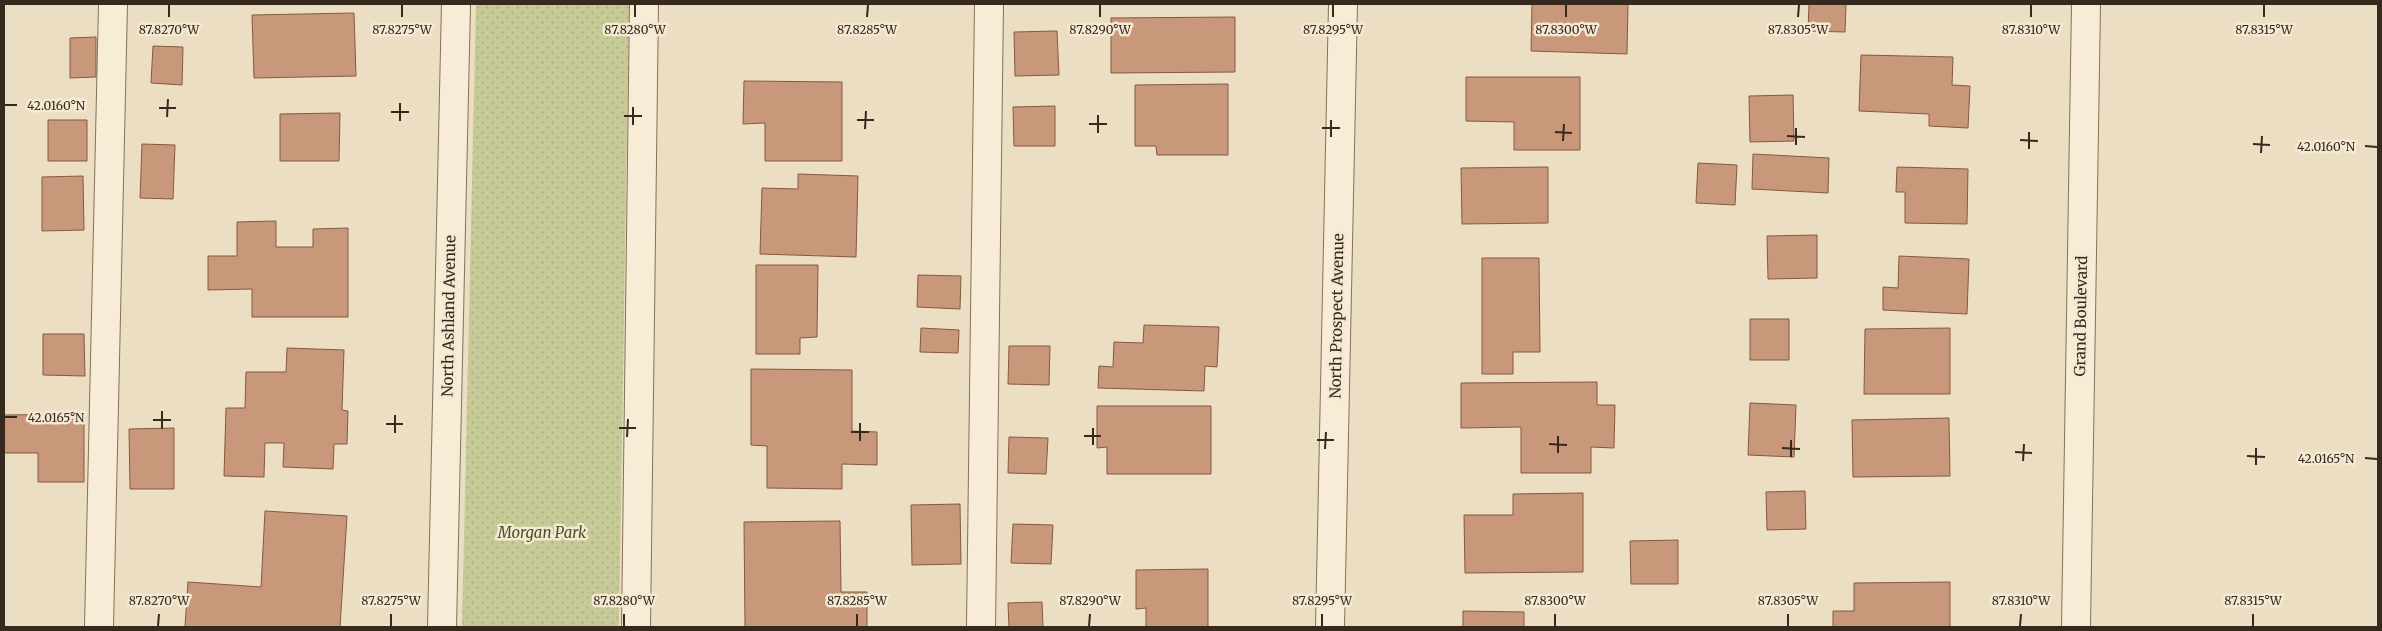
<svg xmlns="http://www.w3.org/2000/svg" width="2382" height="631" font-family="Merriweather,serif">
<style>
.park{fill:url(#park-dots)}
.building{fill:#c9987a;stroke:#845941}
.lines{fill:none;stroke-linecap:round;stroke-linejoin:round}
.minor-casing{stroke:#85705a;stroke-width:30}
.minor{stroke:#f7ecd5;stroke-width:28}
.ticks{fill:none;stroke:#36291e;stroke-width:2}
.labels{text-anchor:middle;stroke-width:5;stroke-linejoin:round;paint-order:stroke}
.street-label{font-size:15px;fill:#36291e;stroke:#f4e9d2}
.park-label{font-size:15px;font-style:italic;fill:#485125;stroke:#f4e9d2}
.ticks-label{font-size:12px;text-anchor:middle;fill:#36291e;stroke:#f4e9d2;stroke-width:5;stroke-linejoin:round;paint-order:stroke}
</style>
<defs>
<pattern id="park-dots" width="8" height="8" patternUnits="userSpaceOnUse" patternTransform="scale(1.25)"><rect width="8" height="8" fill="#c5ca97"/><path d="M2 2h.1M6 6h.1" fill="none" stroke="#aaae82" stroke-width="1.8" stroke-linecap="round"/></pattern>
</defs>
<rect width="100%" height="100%" fill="#ecdec3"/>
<!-- park -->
<path class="park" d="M476 4H629L619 627H462Z"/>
<!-- building -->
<path class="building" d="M1532 4H1628L1627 54 1531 51Z
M1809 4H1846L1845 32 1808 31Z
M354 13 356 76 254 78 252 15Z
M1235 17V72L1111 73V18Z
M1057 31 1059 75 1015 76 1014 32Z
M96 37V77L70 78V38Z
M153 46 183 47 182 85 151 83Z
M1861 55 1953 57 1952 85 1970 86 1968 128 1929 126V114L1859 111Z
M1466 77H1580V150H1514V122L1466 121Z
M744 81 842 82V161H765V123L743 124Z
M1228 84V155H1157L1156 146H1135V85Z
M1793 95 1794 141 1750 142 1749 96Z
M1055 106V146H1014L1013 107Z
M340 113 339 161H280V114Z
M48 120H87V161H48Z
M142 144 175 145 173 199 140 198Z
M1753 154 1829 158 1828 193 1752 189Z
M1698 163 1737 165 1735 205 1696 203Z
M1548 167V223L1462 224 1461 168Z
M1897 167 1968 169 1967 224 1905 223V192H1896Z
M798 174 858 176 856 257 760 254 762 188 798 189Z
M83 176 84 230 42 231V177Z
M276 221V247H313V229L348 228V317H252V289L208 290V256H237V222Z
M1817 235V278L1768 279 1767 236Z
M1899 256 1969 259 1967 314 1883 310V287L1898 288Z
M1482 258H1539L1540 352H1513V374H1482Z
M756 265H818L817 337 800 338V354H756Z
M918 275 961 276 960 309 917 307Z
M1750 319H1789V360H1750Z
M1144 325 1219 327 1217 367 1205 366 1204 391 1098 388 1099 366 1113 367 1114 342 1143 343Z
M921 328 959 330 958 353 920 352Z
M1950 328V394H1864L1865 329Z
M43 334H84L85 376 43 375Z
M1009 346H1050L1049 385 1008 384Z
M287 348 344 350 342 410 348 411 347 444H334L333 469 283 467 284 443H265L264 477 224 476 226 408H245L246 372H286Z
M751 369 852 370V431L877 432V465L842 464V489L767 488V446L751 445Z
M1597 382V405H1615L1614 448 1591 447V473H1521V427L1461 428V383Z
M1750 403 1796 405 1794 457 1748 455Z
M1097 406H1211V474H1107V447L1097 448Z
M84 414V482H38V453H4V415Z
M1949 418 1950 476 1853 477 1852 420Z
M174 428V489H130L129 429Z
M1009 437 1048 438 1046 474 1008 473Z
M1805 491 1806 529 1767 530 1766 492Z
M1583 493V572L1465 573 1464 515H1513V494Z
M960 504 961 564 912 565 911 505Z
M265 511 347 516 340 627H185L188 582 261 587Z
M840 521 841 592H867V627H745L744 522Z
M1013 524 1053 525 1051 564 1011 563Z
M1678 540V584H1631L1630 541Z
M1208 569V627H1146V608L1136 609V570Z
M1950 582V627H1833V611H1854V583Z
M1042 602 1043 627H1009L1008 603Z
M1463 611 1524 612V627H1463Z"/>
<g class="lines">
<!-- minor casing -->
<g class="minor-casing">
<path id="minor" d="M99 627 113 4
M442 627 456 4
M636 627 644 4
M981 627 989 4
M1330 627 1343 4
M2076 627 2086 4"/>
</g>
<!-- minor -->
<use href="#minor" class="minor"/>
</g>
<!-- ticks -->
<path class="ticks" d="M169 17V5M402 17V5M635 17V5M867 17 868 5M1100 17V5M1333 17V5M1566 17V5M1798 17 1799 5M2031 17V5M2264 17V5M5 105H17M159 108H176M391 112H409M624 116H642M167 117 168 99M857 120H874M400 121V103M1089 124H1107M633 125V107M1322 128H1340M865 129 866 111M1555 132 1572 133M1098 133V115M1787 136 1805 137M1331 137V120M2020 140 2038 141M1563 141 1564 124M2253 144 2270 145M1796 145V128M2365 146 2377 147M2029 149V132M2261 153 2262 136M5 417H17M153 420H171M386 424H403M619 428H636M162 429V411M851 432H869M395 433V415M1084 436H1101M627 437 628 419M1317 440H1334M860 441V423M1549 444 1567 445M1093 445V428M1782 448 1800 449M1325 449 1326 432M2015 452 2032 453M1558 453V436M2247 456 2265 457M1791 457V440M2365 458 2377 459M2023 461 2024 444M2256 465V448M158 626 159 614M391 626V614M624 626V614M857 626V614M1089 626 1090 614M1322 626V614M1555 626V614M1788 626V614M2020 626 2021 614M2253 626V614"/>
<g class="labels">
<!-- street labels -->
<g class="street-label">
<text transform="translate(449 316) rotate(-89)" y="5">North Ashland Avenue</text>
<text transform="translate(1337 316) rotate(-89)" y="5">North Prospect Avenue</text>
<text transform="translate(2081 316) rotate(-89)" y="5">Grand Boulevard</text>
</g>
<!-- park labels -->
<g class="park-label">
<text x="542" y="538">Morgan Park</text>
</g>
</g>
<g class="ticks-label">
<text x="169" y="34">87.8270°W</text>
<text x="402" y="34">87.8275°W</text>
<text x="635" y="34">87.8280°W</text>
<text x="867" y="34">87.8285°W</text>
<text x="1100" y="34">87.8290°W</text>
<text x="1333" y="34">87.8295°W</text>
<text x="1566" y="34">87.8300°W</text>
<text x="1798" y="34">87.8305°W</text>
<text x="2031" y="34">87.8310°W</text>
<text x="2264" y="34">87.8315°W</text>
<text x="56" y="110">42.0160°N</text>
<text x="2326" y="151">42.0160°N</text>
<text x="56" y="422">42.0165°N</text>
<text x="2326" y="463">42.0165°N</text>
<text x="159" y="605">87.8270°W</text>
<text x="391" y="605">87.8275°W</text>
<text x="624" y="605">87.8280°W</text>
<text x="857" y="605">87.8285°W</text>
<text x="1090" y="605">87.8290°W</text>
<text x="1322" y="605">87.8295°W</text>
<text x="1555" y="605">87.8300°W</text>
<text x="1788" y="605">87.8305°W</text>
<text x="2021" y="605">87.8310°W</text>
<text x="2253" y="605">87.8315°W</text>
</g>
<!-- border -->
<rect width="2382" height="631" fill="none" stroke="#36291e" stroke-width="10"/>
</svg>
